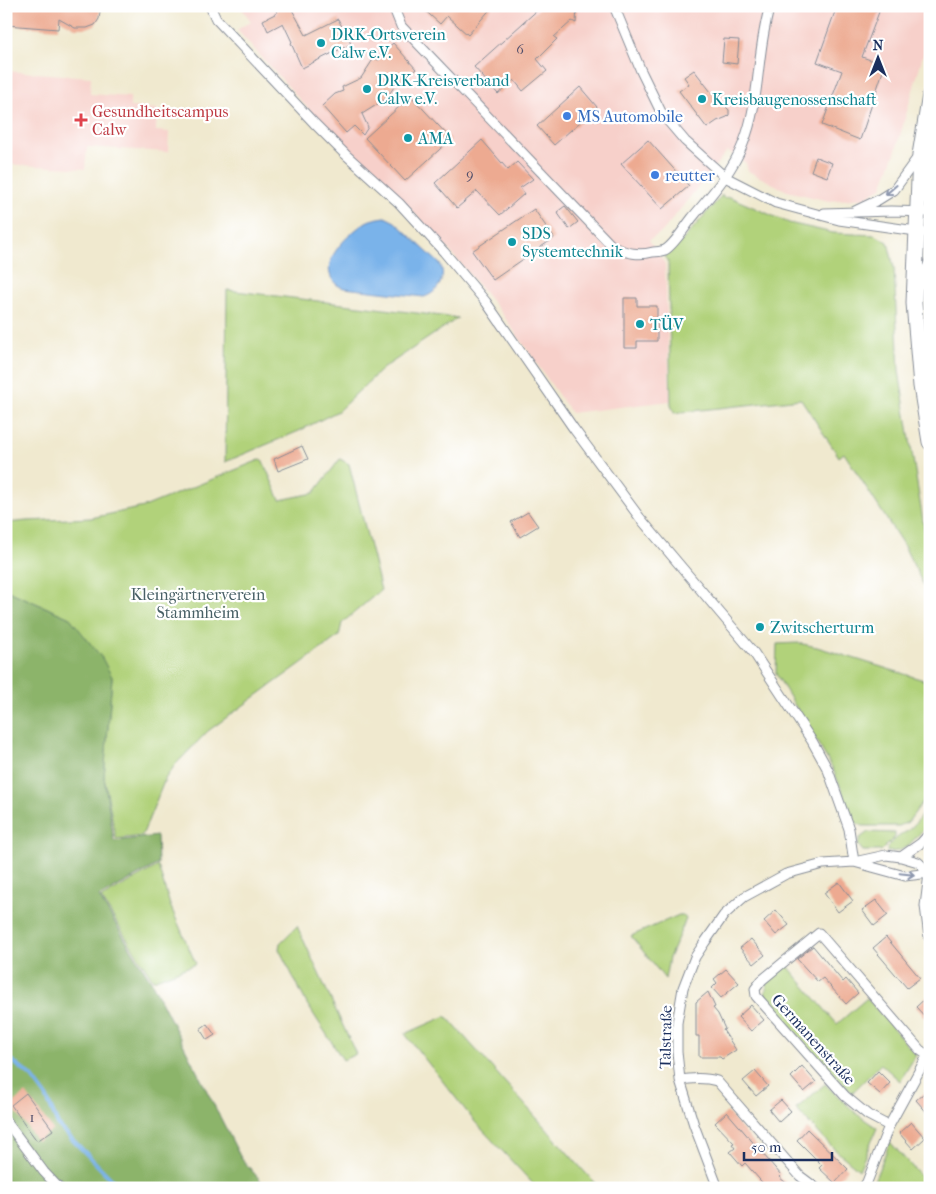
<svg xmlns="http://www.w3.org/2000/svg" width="936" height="1194" font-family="'IM FELL French Canon',serif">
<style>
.built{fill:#f7d0ca}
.green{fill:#b1d27a;stroke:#66806c}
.forest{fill:#8cb46a;stroke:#547264}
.water{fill:#7ab3ea;stroke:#4a71a4}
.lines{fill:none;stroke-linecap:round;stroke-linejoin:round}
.stream{stroke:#7ab3ea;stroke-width:4}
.building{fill:#edaa91}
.minor-casing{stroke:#868c96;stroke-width:11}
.tertiary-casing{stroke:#868c96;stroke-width:13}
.primary-casing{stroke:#868c96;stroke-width:17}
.minor{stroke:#fff;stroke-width:9}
.tertiary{stroke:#fff;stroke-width:11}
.primary{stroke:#fff;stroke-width:15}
.oneway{stroke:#8d97ae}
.culture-dot{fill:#0f9aa8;stroke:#fff;stroke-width:2}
.shop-dot{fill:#3f7fe0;stroke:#fff;stroke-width:2}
.health-dot{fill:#e0444e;stroke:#fff;stroke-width:2}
.labels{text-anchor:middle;stroke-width:4.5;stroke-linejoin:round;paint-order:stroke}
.number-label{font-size:14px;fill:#504e6b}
.culture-label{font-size:16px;fill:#0d838f;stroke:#fff;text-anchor:start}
.health-label{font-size:16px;fill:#be3a42;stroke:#fff;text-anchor:start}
.shop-label{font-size:16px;fill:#366cbe;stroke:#fff;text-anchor:start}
.park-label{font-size:16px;fill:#486066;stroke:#fff}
.street-label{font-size:16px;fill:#1b2f5e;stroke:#fff}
</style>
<rect width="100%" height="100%" fill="#fff"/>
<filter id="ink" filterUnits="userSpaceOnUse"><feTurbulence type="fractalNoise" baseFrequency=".02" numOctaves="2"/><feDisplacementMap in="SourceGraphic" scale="10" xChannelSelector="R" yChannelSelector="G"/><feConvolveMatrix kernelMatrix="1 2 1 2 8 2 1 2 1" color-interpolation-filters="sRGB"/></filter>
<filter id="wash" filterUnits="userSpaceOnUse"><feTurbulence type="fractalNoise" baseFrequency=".0096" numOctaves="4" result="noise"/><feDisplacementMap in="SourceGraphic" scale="20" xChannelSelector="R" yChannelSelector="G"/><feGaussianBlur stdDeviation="1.12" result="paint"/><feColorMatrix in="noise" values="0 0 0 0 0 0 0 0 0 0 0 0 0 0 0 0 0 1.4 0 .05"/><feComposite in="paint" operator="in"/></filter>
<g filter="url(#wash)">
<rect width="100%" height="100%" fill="#f0e9cf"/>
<!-- built -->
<path class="built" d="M240 6H930V46L923 55 896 150 882 187 864 198 829 201 787 191 748 171 746 163 727 151 662 232 649 240 665 264 670 401 571 413 503 315 449 250 399 197 314 115 237 30 251 21Z
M6 71 91 77 90 94 130 97V107L157 109 156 131 169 132 168 152 87 147 85 169 6 164Z"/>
<!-- green -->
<path class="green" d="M722 195 723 198 730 197 789 223 833 233 875 235 888 242 894 268 899 371 930 565V598L904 546 844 453 839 457 801 399 674 413 671 405 668 261 664 255 681 242Z
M227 290 458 318 382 369 338 411 299 431 225 462Z
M262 459 280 500 314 493 340 459 349 464 381 590 342 623 339 636 208 731 175 765 165 779 142 836 116 839 104 777 112 677 70 618 6 590V523L27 521 91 518 144 507Z
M798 643 817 647 930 682V792L908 822 899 826H863L855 822 832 767 776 674 777 644Z
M930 804V819L921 832 908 846 899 851 887 852C888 840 905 834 912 827 919 820 924 811 930 804Z
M868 832 895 833V837L881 851H863L858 845 860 838Z
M158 866 170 905 196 964 153 980 101 898Z
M679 915H683L686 919 669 958 665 979 631 936Z
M297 926 356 1054 343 1060 307 1004 279 949 280 943Z
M787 965 837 1024 867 998 916 1055 900 1081 881 1064 852 1093 830 1072 765 997 767 983Z
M446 1016 599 1188H537L475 1122 405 1034Z
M825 1084 858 1115 877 1128 859 1170 833 1148 796 1109Z
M890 1142 923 1179 913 1188H874V1181Z"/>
<!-- forest -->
<path class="forest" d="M6 590 70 618 102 658 112 677 104 777 114 841 157 836 158 864 99 897 151 981 241 1158 267 1188H6Z"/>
<!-- water -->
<path class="water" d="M385 217 395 222 440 264C447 277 438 293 424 297L344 288C341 287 336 285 334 282 317 261 350 233 366 222 371 219 379 218 385 217Z"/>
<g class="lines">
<!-- stream -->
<path class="stream" d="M6 1056 32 1077 46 1096 58 1125 120 1188"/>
</g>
<g id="blocks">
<!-- building -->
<path class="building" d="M6 6H99L100 12 99 19 95 25 87 28H75L59 19 58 29 6 25Z
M281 6H290L306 35 338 19 351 44 302 68 291 43 292 42 283 23 268 31 263 20 277 13 276 9Z
M420 6H493L468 35 447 16 440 24Z
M542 6H577L576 23 572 21 554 37 557 39 537 59 547 71 523 91 514 80 498 94 474 67Z
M837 6H863L879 12 862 57 885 65 860 140 822 125 842 71 817 62Z
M724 39 739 40 737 64 722 62Z
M393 43 416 69 401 82 398 81 386 99 362 114 368 127 363 135 354 126 346 133 322 106 335 94 343 91 342 87 361 78 374 58 379 60 382 53Z
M694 70 711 92 729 110V115L727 117 717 121 707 128 679 91 689 84 684 77Z
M580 87 597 107 554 145 537 126Z
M411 96 451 139 405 181 365 138Z
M482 140 508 170 517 162 533 179 520 188 524 194 500 215 477 191 457 208 435 183Z
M648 140 689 186 662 209 621 164Z
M816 157 832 163 827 177 811 171Z
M565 206 578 222 569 229 557 212Z
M534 209 554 238 493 280 472 251Z
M624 298H637V306H657V341H637V348H624Z
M302 446 308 459 278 471 274 459Z
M528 512 538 526 520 537 511 522Z
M839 882 853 901 838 912 824 893Z
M876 900 888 915 874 926 862 910Z
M776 910 789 925 776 935 764 921Z
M886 937 920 978 907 988 873 948Z
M751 939 765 955 754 964 740 948Z
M813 946 843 982 846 979 858 993 846 1004 823 978 818 982 797 959Z
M726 969 739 983 721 998 712 988 717 983 714 979Z
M708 992 715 1007 713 1008 718 1014 725 1029 723 1030 736 1050 722 1059 720 1057H699V1036H696V1002Z
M930 994V1022L916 1007Z
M751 1005 764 1020 751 1031 738 1017Z
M207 1024 215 1035 207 1040 200 1029Z
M802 1066 816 1082 804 1092 791 1077Z
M755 1071 768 1086 756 1096 743 1081Z
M878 1071 890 1083 880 1094 867 1083Z
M930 1088V1116L916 1100Z
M26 1093 53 1130 37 1141 11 1105Z
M781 1100 791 1111 779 1122 769 1110Z
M727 1112 781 1175 779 1177 792 1188H767L745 1163 742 1166 730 1152 735 1148 732 1144 734 1143 715 1123Z
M911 1122 925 1138 913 1149 899 1133Z
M807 1129 848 1169 835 1183 819 1168 822 1165 797 1140Z"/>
</g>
</g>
<g filter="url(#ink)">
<use href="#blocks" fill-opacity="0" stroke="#868c96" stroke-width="1"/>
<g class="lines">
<!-- minor casing -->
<g class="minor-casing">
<path id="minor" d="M210 6 216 19 314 123 345 154 399 203 444 252 486 302 574 429 640 518 754 653 812 741 828 770 849 829 854 862
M393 6 401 26 613 247C628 253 638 256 653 252 657 252 662 251 665 250 674 245 685 227 692 218 711 195 732 172 743 144 761 100 756 51 770 6
M614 6 641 71 662 114 685 141 725 177 776 203 839 220 930 233
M855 211 878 200 894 190 918 157
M824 213 891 211 930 212
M919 286 930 261
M901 857 921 843 930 833
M854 862 905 876 930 873
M680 1080C692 1078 704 1077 717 1081L800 1176 816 1188
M6 1121 44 1172 59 1188
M889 1126 868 1115 845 1096 756 996 755 989 762 980 819 933 920 1050 927 1055
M718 1188 694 1125 680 1080 677 1052V1023L683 988 695 957 705 942 724 915 744 897 786 874 823 864 854 862 886 855 901 857 918 862 930 873
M863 1188 867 1182 889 1126 930 1051"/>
</g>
<!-- tertiary casing -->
<g class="tertiary-casing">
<path id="tertiary" d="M930 874 926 906 930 937"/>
</g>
<!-- primary casing -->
<g class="primary-casing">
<path id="primary" d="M930 95 920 155 914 303 921 386 930 442"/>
</g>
<!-- minor -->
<use href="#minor" class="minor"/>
<!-- tertiary -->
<use href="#tertiary" class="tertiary"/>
<!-- primary -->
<use href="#primary" class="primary"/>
</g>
<!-- one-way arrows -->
<defs><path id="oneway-shaft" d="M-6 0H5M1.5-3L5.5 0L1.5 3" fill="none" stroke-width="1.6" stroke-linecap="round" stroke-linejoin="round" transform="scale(1.25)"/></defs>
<g class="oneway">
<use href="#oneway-shaft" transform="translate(891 190) rotate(139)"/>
<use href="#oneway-shaft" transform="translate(907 874) rotate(6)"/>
</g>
</g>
<!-- markers -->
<g class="culture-dot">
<circle cx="321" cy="43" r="5"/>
<circle cx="367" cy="89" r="5"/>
<circle cx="702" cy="99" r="5"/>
<circle cx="408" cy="138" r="5"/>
<circle cx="512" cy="242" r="5"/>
<circle cx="640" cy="324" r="5"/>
<circle cx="760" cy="627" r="5"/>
</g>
<g class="shop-dot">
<circle cx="567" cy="116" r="5"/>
<circle cx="655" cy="175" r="5"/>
</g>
<path class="health-dot" d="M78.5 112.5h5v5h5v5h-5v5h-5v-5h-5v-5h5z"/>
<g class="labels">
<!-- number labels -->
<g class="number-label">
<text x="520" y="54">6</text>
<text x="470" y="179">9</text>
<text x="32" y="1122">1</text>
</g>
<!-- culture labels -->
<g class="culture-label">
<text x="331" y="40">DRK-Ortsverein<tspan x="331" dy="18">Calw e.V.</tspan></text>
<text x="377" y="86">DRK-Kreisverband<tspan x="377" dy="18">Calw e.V.</tspan></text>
<text x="712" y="105">Kreisbaugenossenschaft</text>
<text x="418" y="144">AMA</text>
<text x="522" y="239">SDS<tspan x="522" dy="18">Systemtechnik</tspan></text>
<text x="650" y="330">TÜV</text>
<text x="770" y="633">Zwitscherturm</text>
</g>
<!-- health labels -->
<g class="health-label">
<text x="92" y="117">Gesundheitscampus<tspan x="92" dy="18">Calw</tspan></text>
</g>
<!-- shop labels -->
<g class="shop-label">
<text x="577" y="122">MS Automobile</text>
<text x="665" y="181">reutter</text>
</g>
<!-- park labels -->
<g class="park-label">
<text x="198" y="600">Kleingärtnerverein<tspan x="198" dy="18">Stammheim</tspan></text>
</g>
<!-- street labels -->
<g class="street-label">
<text transform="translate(665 1037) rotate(-89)" y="6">Talstraße</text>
<text transform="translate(814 1039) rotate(48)" y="6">Germanenstraße</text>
</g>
</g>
<!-- margin -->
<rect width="936" height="1194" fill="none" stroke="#fff" stroke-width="25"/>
<!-- north arrow -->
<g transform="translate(878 58)" stroke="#ffffff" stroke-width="4" paint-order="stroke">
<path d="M0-4L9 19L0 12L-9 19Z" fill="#1b2f5e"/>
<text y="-8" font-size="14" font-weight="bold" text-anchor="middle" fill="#1b2f5e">N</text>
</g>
<!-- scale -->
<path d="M744 1152v8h88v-8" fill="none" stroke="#1b2f5e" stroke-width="2.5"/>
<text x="751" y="1152" font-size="15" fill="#1b2f5e" stroke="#ffffff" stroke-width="4" paint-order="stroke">50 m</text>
</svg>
